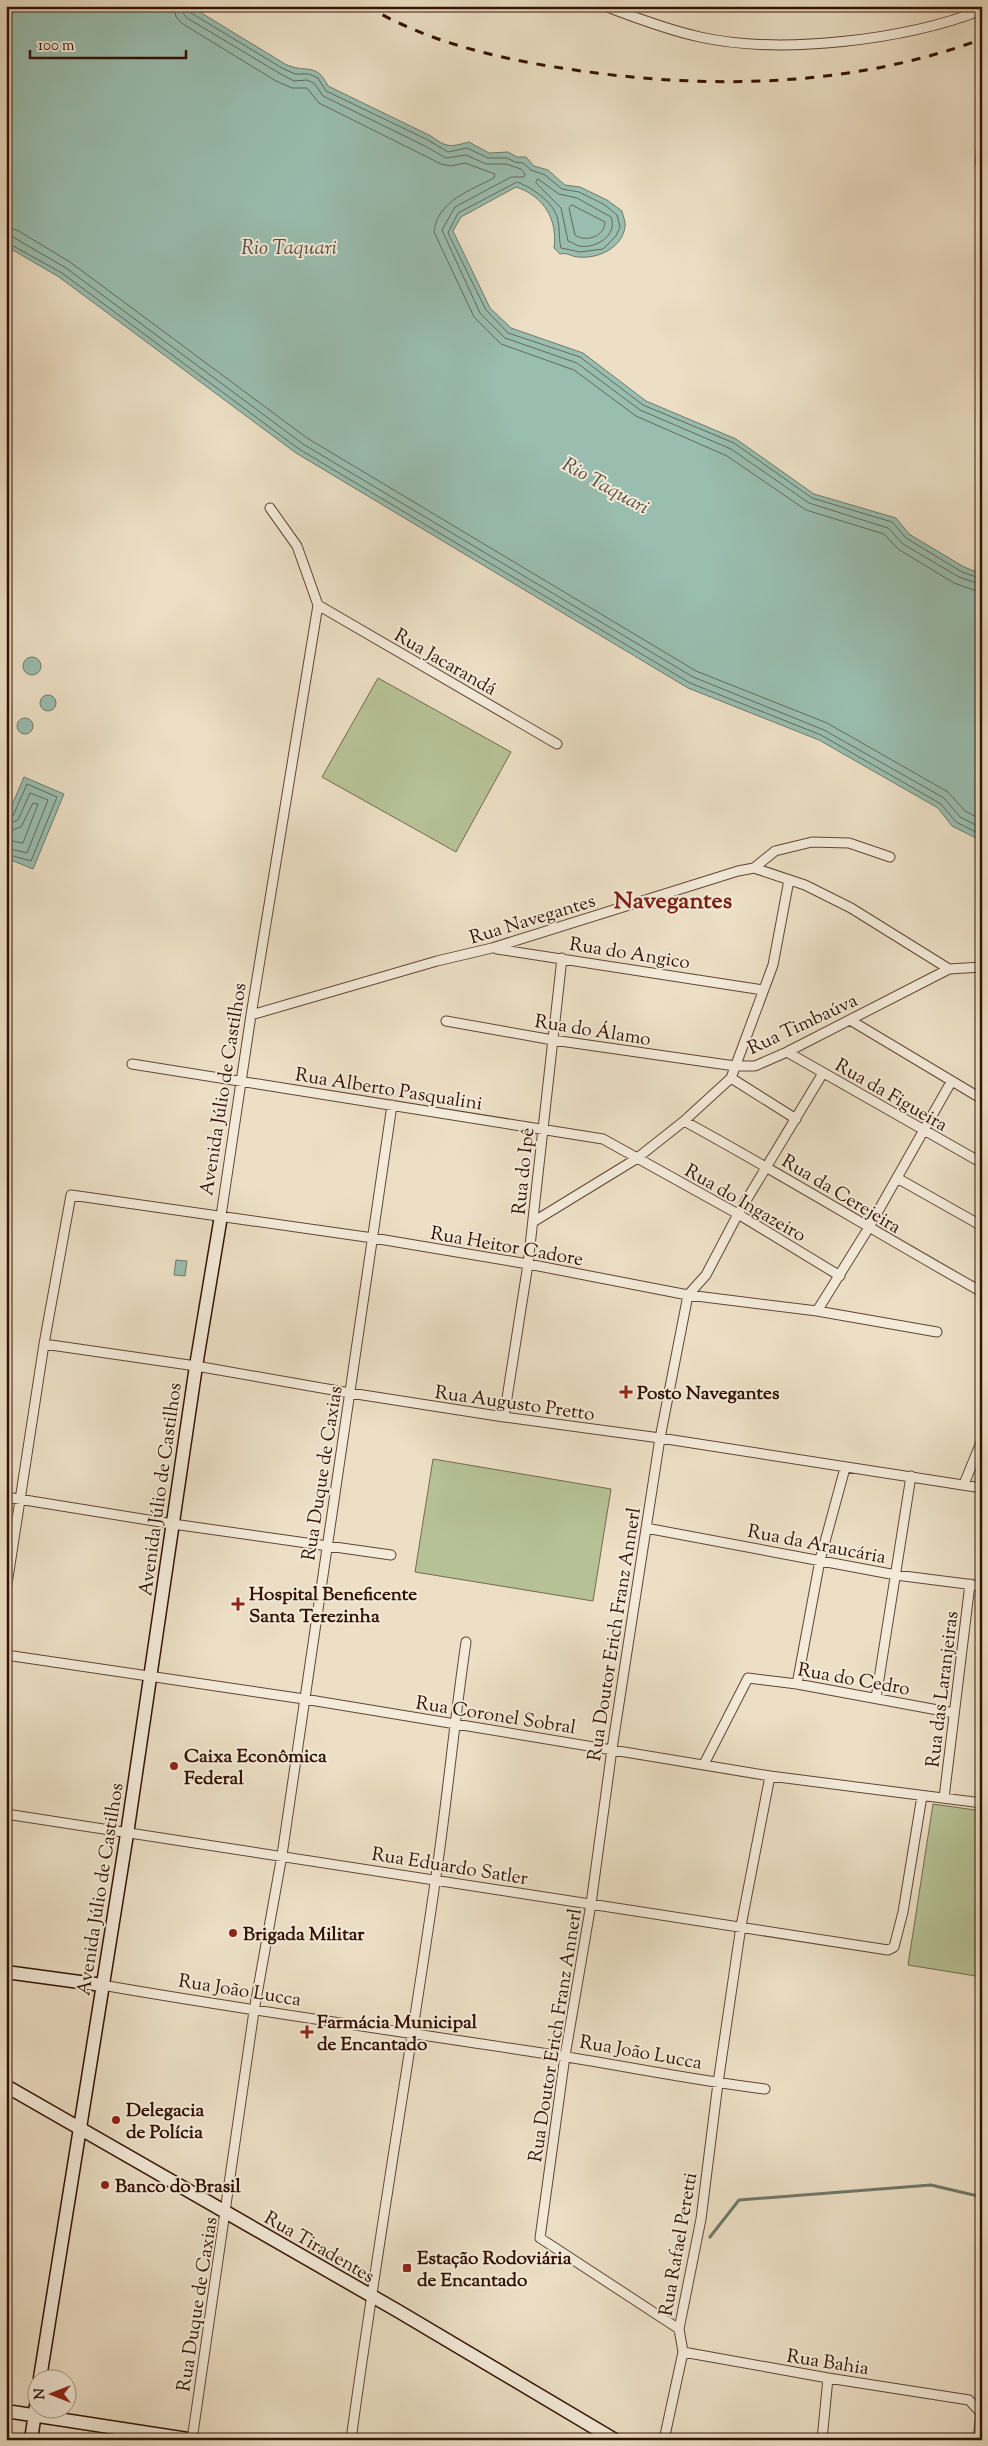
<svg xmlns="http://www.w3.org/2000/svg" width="988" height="2446" font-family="'Sorts Mill Goudy',serif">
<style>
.green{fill:#b6c296;stroke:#746a4d}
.water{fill:#99bdaf;stroke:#70796b}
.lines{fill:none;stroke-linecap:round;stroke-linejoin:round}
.shore{stroke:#66685a;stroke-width:1}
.stream{stroke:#70796b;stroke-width:3}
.street-casing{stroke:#614534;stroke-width:11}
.secondary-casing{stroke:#331204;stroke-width:15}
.street{stroke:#f3ead9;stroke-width:9}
.secondary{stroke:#f3ead9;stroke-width:12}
.rail{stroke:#331204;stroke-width:3;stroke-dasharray:9 9;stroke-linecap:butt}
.poi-dot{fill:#8f2418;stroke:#f3ead9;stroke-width:2}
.labels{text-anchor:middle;stroke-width:4;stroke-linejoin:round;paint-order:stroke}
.street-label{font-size:19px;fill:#331204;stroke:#f3ead9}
.poi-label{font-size:19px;font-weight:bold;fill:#331204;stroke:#f3ead9;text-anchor:start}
.water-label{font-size:20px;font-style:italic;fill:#574e40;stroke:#f3ead9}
.district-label{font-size:24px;font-weight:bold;fill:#7a1f14;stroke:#f3ead9}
</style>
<rect width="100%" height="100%" fill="#ecdfc5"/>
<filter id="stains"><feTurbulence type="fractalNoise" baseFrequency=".004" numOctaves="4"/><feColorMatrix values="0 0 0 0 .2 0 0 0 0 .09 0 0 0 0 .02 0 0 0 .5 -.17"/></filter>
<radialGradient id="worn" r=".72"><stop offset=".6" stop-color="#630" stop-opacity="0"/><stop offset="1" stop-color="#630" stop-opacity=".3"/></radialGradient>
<!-- green -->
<path class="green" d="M378 678 511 752 456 852 322 777Z
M433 1459 611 1489 593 1601 415 1572Z
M933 1804 982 1811V1977L908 1965Z"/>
<!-- water -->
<path class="water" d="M6 6H190L285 64C305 74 316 61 328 86L431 136C447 148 450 147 469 142L489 153 508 152 517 157H526L534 166 548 170 565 185 580 187 607 200 622 211C623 216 626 222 625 227 622 248 598 259 579 257 571 257 568 252 560 254L554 248C558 220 544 196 516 187L461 217 453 231 490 308 511 328 583 353 646 401 736 439 814 494 896 518 909 534 964 567 982 574V841L952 826 938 808 819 740 688 688 296 453 59 277 6 246Z
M982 131V174L975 164 977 139Z
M23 666a9 9 0 1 1 18 0a9 9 0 1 1-18 0Z
M40 703a8 8 0 1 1 16 0a8 8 0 1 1-16 0Z
M17 726a8 8 0 1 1 16 0a8 8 0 1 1-16 0Z
M24 777 64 794 33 869 6 858V819Z
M176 1260 187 1261 185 1276 174 1275Z"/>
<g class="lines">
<!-- shore -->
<path class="shore" d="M174 6 176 17 183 24 276 81 292 88H307L319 103 441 164 451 166 465 163 495 174 494 178C471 190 437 201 434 232L474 317 501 344 574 370 636 416 727 456 806 510 884 534 898 549 954 583 982 593
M182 6 183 13 187 18 279 73 294 81 307 80 314 83 323 96 425 146 446 158 466 155 486 164H506L521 169 525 174 524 177H511L455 207 442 230 480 313 505 338 577 363 640 410 731 449 809 503 888 528 903 544 959 577 982 585
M188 6 191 13 282 68 295 74H309L318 78 326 91 428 140 448 152 467 148 488 158H507L515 162 523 163 531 170 545 175 562 189 579 192 605 205 617 215 620 227 616 236 603 249 580 252 561 248C558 237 561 223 555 212 550 200 529 186 517 182L458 213 448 233 486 310 508 333 580 357 643 405 734 443 812 498 892 522 906 538 962 572 982 579
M538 179 559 194 577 198 611 217C618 236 595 249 579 246 575 245 572 242 568 241L561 208 536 183Z
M572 205 605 222C605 236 586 243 575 235L569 208Z
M6 228 17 230 70 262 307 438 696 671 827 723 948 792 965 811 982 820
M6 236 13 237 66 268 303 444 693 677 824 730 944 798 960 817 982 828
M6 242 62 273 299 449 690 683 821 735 941 804 956 822 982 835
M6 819 13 816 27 784 57 797 31 861 6 854
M6 825 18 820 30 793 48 800 27 853 6 848
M6 832 21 827 33 803 38 804 23 843 6 840"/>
<!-- stream -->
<path class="stream" d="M710 2237 739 2200 931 2185 982 2197"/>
<!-- street casing -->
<g class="street-casing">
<path id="street" d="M605 6C636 18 668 30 700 37 781 55 905 40 982 10
M318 605 557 744
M754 868 775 851 812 842 849 843 890 857
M497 949 763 990
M251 1015 437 961 492 948 738 871 754 868 805 885 851 908 949 969
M850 1020 982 1099
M446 1021 553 1040 735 1066H755L787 1052 949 969 982 967
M787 1052 982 1163
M132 1064 603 1139 738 1214 840 1276
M731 1078 796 1119
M684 1121C785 1176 882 1236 982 1292
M897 1178 982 1226
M221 1216 251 1015 318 605 297 546 270 508
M533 1222 636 1159 684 1121 731 1078 773 965 789 880
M817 1311 868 1229 951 1082
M44 1344 196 1366 350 1393 504 1417 660 1438 982 1488
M504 1417 528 1264 562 958
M964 1484 982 1440
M6 1497 173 1524 391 1555
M646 1528 896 1575 982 1586
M6 1591 44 1344 71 1195 373 1238 528 1264 688 1295 817 1311 937 1332
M6 1655 304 1699 770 1776 982 1803
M797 1684 820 1560 845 1468
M876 1698 911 1476
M704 1764 748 1678 797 1684 954 1713
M944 1798 970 1584
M6 1814 888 1950 894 1947 903 1912 922 1796
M102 1985C250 2011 399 2031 548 2054 620 2065 692 2080 765 2089
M679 2329 540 2238 565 2056 591 1904 612 1749 660 1438 688 1295 706 1275 738 1214 823 1073
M683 2352 828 2378 969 2400 981 2413 978 2440
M192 2440 254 2011 282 1855 392 1105
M351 2440C376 2254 408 2069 435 1883 447 1803 454 1723 466 1642
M664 2440 683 2352 679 2329 701 2219 718 2083 741 1926 770 1776
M822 2440 828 2378"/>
</g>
<!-- secondary casing -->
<g class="secondary-casing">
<path id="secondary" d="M6 1972 102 1985
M6 2086 398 2311 615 2440
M40 2378 127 1834 196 1366 221 1216
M6 2411 194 2440
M31 2440 38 2392"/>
</g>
<!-- street -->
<use href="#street" class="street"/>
<!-- secondary -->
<use href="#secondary" class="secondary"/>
<!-- rail -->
<path class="rail" d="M367 6C426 42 500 59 568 69 705 90 850 88 982 39"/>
</g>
<!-- markers -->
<g class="poi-dot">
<path d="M623.5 1384.5h5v5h5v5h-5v5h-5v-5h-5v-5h5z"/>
<path d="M235.5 1596.5h5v5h5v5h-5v5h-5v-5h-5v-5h5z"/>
<circle cx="174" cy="1766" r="5"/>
<circle cx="233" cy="1933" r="5"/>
<path d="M304.5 2024.5h5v5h5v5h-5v5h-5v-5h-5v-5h5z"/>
<circle cx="116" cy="2120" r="5"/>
<circle cx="105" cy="2185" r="5"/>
<rect x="402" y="2263" width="10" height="10" rx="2.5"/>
</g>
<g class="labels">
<!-- street labels -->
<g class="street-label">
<text transform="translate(446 661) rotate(30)" y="7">Rua Jacarandá</text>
<text transform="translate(532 918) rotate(-17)" y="7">Rua Navegantes</text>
<text transform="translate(630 952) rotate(9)" y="7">Rua do Angico</text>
<text transform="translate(802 1023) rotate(-25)" y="7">Rua Timbaúva</text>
<text transform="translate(593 1029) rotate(9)" y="7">Rua do Álamo</text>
<text transform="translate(389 1088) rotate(9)" y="7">Rua Alberto Pasqualini</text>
<text transform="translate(222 1089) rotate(-81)" y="7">Avenida Júlio de Castilhos</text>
<text transform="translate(892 1094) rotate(30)" y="7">Rua da Figueira</text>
<text transform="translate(522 1171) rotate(-84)" y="7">Rua do Ipê</text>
<text transform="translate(842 1193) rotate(31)" y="7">Rua da Cerejeira</text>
<text transform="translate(746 1202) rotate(30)" y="7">Rua do Ingazeiro</text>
<text transform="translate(507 1245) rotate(10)" y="7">Rua Heitor Cadore</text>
<text transform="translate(515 1402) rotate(8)" y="7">Rua Augusto Pretto</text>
<text transform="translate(321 1473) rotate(-81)" y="7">Rua Duque de Caxias</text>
<text transform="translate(159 1489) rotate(-82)" y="7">Avenida Júlio de Castilhos</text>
<text transform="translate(817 1543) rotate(11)" y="7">Rua da Araucária</text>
<text transform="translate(613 1634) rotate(-81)" y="7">Rua Doutor Erich Franz Annerl</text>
<text transform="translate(854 1678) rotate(10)" y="7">Rua do Cedro</text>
<text transform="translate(941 1689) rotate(-83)" y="7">Rua das Laranjeiras</text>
<text transform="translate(496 1714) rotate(9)" y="7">Rua Coronel Sobral</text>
<text transform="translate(450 1865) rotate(9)" y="7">Rua Eduardo Satler</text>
<text transform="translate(99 1889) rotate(-81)" y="7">Avenida Júlio de Castilhos</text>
<text transform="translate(240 1989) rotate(9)" y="7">Rua João Lucca</text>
<text transform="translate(554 2035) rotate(-81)" y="7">Rua Doutor Erich Franz Annerl</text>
<text transform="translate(641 2051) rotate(10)" y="7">Rua João Lucca</text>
<text transform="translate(677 2244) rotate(-80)" y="7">Rua Rafael Peretti</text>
<text transform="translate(320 2246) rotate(30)" y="7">Rua Tiradentes</text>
<text transform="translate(196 2304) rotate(-81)" y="7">Rua Duque de Caxias</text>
<text transform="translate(828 2361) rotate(9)" y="7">Rua Bahia</text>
</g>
<!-- poi labels -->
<g class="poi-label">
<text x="637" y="1399">Posto Navegantes</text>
<text x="249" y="1600">Hospital Beneficente<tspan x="249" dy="22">Santa Terezinha</tspan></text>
<text x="184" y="1762">Caixa Econômica<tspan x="184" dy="22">Federal</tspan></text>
<text x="243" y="1940">Brigada Militar</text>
<text x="317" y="2028">Farmácia Municipal<tspan x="317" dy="22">de Encantado</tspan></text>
<text x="126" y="2116">Delegacia<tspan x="126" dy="22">de Polícia</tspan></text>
<text x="115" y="2192">Banco do Brasil</text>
<text x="417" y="2264">Estação Rodoviária<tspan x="417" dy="22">de Encantado</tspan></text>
</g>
<!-- water labels -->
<g class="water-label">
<text x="289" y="254">Rio Taquari</text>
<text transform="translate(606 485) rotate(29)" y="7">Rio Taquari</text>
</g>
<!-- district labels -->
<g class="district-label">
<text x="673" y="908">Navegantes</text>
</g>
</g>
<!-- margin -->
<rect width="988" height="2446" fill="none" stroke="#ecdfc5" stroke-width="25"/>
<rect x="8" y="8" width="973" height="2431" fill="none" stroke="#331204" stroke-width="2.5"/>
<rect x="12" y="12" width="963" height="2421" fill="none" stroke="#331204"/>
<!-- north arrow -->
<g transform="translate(52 2394) rotate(270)"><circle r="24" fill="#f3ead9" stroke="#a69484"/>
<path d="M0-4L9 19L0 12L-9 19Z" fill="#8f2418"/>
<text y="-8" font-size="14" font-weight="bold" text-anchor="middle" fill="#331204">N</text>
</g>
<!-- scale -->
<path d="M30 50v8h156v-8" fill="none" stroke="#331204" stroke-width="2.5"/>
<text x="38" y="50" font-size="15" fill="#331204" stroke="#f3ead9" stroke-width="4" paint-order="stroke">100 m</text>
<rect width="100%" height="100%" filter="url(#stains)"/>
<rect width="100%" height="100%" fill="url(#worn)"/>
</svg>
